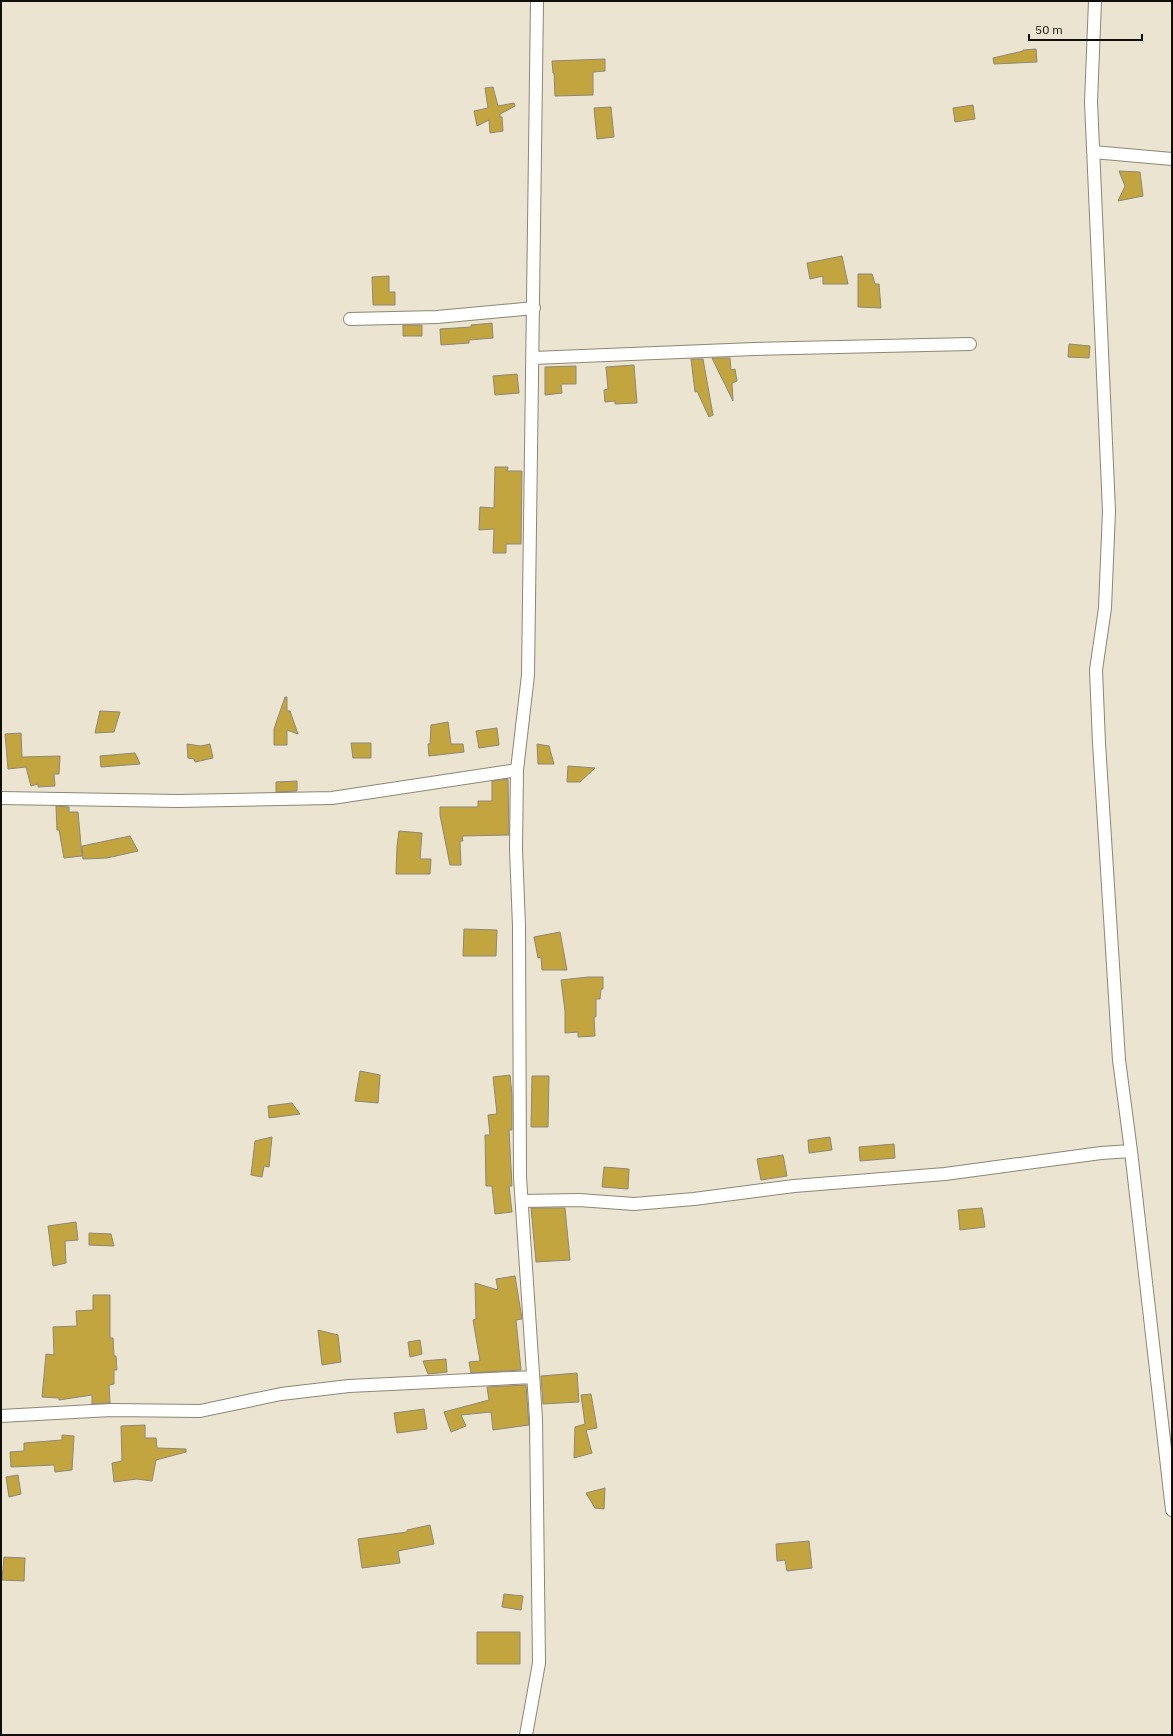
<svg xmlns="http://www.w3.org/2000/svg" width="1173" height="1736" font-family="'IBM Plex Sans',sans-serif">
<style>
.building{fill:#c2a53f;stroke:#8e8876}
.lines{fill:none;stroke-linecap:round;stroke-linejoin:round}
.street-casing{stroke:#8c8674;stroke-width:14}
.street{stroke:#fff;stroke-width:12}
</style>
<rect width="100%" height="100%" fill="#eae4d0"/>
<!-- building -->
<path class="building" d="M1036 49 1037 62 994 64 993 58 1023 51V50Z
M605 59V71L593 72V95L555 96 554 73H553L552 61Z
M493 87 498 106 514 103 515 106 500 114V117H502L503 131 490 133 489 120 477 126 474 111 488 108 485 88Z
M973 105 975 119 955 122 953 108Z
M611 107 614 137 597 139 594 108Z
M1119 171 1140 172 1143 196 1118 201 1125 186Z
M842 256 848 284H823V276L810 279 807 263Z
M858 274H872L875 284H879L881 308 858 307Z
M389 276V292H395V305H373L372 277Z
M492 323 493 338 469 340V343L441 345 440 329 471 327V325Z
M403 325H422V336H403Z
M1069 344 1090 346 1089 358 1068 357Z
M712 358H730L731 370 735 369 737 381 732 383 733 401Z
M691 359H703L713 415 709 417 697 391 695 392Z
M634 365 637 403 615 404V401L605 402 604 390 608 389 606 367Z
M576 366V384H561L562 393 545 395V367Z
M517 374 519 393 495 395 493 376Z
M495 467H508L507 471H522L521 544H506V553H493L494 529 479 530 480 507 494 508Z
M285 697H287V711H290L298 734 287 730V745H274V729Z
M100 711 120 712 114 732 95 733Z
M448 722 451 744H463L464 752 429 756 428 744H430L431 725Z
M497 728 499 745 479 748 476 731Z
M21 733 22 757 60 756 59 774H54L55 786 38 787V784L31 786 26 767 8 769 5 734Z
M351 743H371V758H353Z
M187 744 201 746 210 744 213 758 195 762 194 759 188 758Z
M537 744 549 746 554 764H538Z
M135 753 140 764 101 767 100 756Z
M568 766 595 768 580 782H567Z
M508 779 509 835 462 836 463 841H460L461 865H450L440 815V807H478V801H492V781Z
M297 781V791L276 792V782Z
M56 806 69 807V812H78L82 856 64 858 59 830H57Z
M399 831 422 833 420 859H431L430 874H396L397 846Z
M130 836 138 851 107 858 83 859 82 846Z
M464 929 497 930 496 956H463Z
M560 932 567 970H542L541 957 538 958 534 937Z
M588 977H603V989H601L600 999H596V1017H594L595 1036 578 1037V1032L565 1033V1011L561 980Z
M360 1071 380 1075 378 1103 355 1101Z
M510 1075 512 1095V1130H509L512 1186H509L512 1212 495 1214 492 1186H486L485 1135H490L488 1115 497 1114 493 1077Z
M532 1076H549L548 1127H531Z
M292 1103 300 1114 269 1118 268 1106Z
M272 1137 269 1167 264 1166 262 1177 251 1175 255 1141Z
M830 1137 832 1150 809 1153 808 1140Z
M894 1144 895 1158 860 1161 859 1147Z
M783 1155 787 1176 761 1180 757 1159Z
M604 1167 629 1169 628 1189 602 1187Z
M531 1208H565L570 1260 536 1262Z
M982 1208 985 1227 960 1230 958 1210Z
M76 1222 78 1240 65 1241 66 1263 53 1266 48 1226Z
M89 1233 111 1234 114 1246 89 1245Z
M515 1276 522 1319 516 1320 521 1370 471 1373 469 1362 480 1361 473 1320 476 1319 475 1283 498 1290 496 1279Z
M93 1295H110V1338H113L114 1356H116L117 1370H114V1384L109 1385 110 1403 92 1404V1395L59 1400V1398L42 1397 46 1354 54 1355 53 1327 77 1326 76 1311 93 1310Z
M318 1330 338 1335 341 1362 322 1365Z
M420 1340 422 1354 410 1357 408 1342Z
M446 1359 447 1372 428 1374 423 1361Z
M577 1373 579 1402 543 1404 541 1376Z
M526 1385 529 1425 493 1430 491 1412 461 1415 466 1426 451 1432 444 1412 489 1400 487 1387Z
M591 1394 597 1428 586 1430 592 1453 574 1458 575 1427 585 1424 581 1395Z
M424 1409 427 1429 397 1433 394 1413Z
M145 1425V1438H156L157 1448 186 1449V1452L156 1460 152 1481 137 1479 114 1482 112 1463 122 1461 121 1426Z
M62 1435 74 1436 72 1470 55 1472 54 1465 11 1467 10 1452 24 1451V1443L62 1440Z
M18 1475 21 1494 9 1497 6 1477Z
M605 1488 604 1509 595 1508 586 1493Z
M430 1525 434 1544 398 1551 400 1563 362 1568 358 1539 407 1532V1530Z
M809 1541 812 1568 787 1571 785 1560 777 1561 776 1544Z
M4 1557 25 1558 24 1581 2 1580Z
M504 1594 523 1596 521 1610 502 1607Z
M477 1632H520V1664H477Z"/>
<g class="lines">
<!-- street casing -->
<g class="street-casing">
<path id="street" d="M1095 1 1091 102 1109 511 1105 608 1096 670 1099 743 1119 1060 1131 1151 1172 1510
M1093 152 1172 159
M350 319 437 317 534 308
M533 358 754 349 970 344
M1 798 178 801 332 798 517 770
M522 1201 579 1200 634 1204 694 1199 794 1186 945 1174 1101 1153 1131 1151
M1 1416 111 1410 200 1411 281 1394 349 1386 533 1377
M526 1735 539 1663 536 1419 520 1177 519 926 516 849 517 770 528 675 537 1"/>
</g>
<!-- street -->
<use href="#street" class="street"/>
</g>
<!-- border -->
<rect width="1173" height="1736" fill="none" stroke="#100e08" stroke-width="4"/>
<!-- scale -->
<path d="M1029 34v6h113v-6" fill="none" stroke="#100e08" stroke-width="2"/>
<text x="1035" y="34" font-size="12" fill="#100e08" stroke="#eae4d0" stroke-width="3" paint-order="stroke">50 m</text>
</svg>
